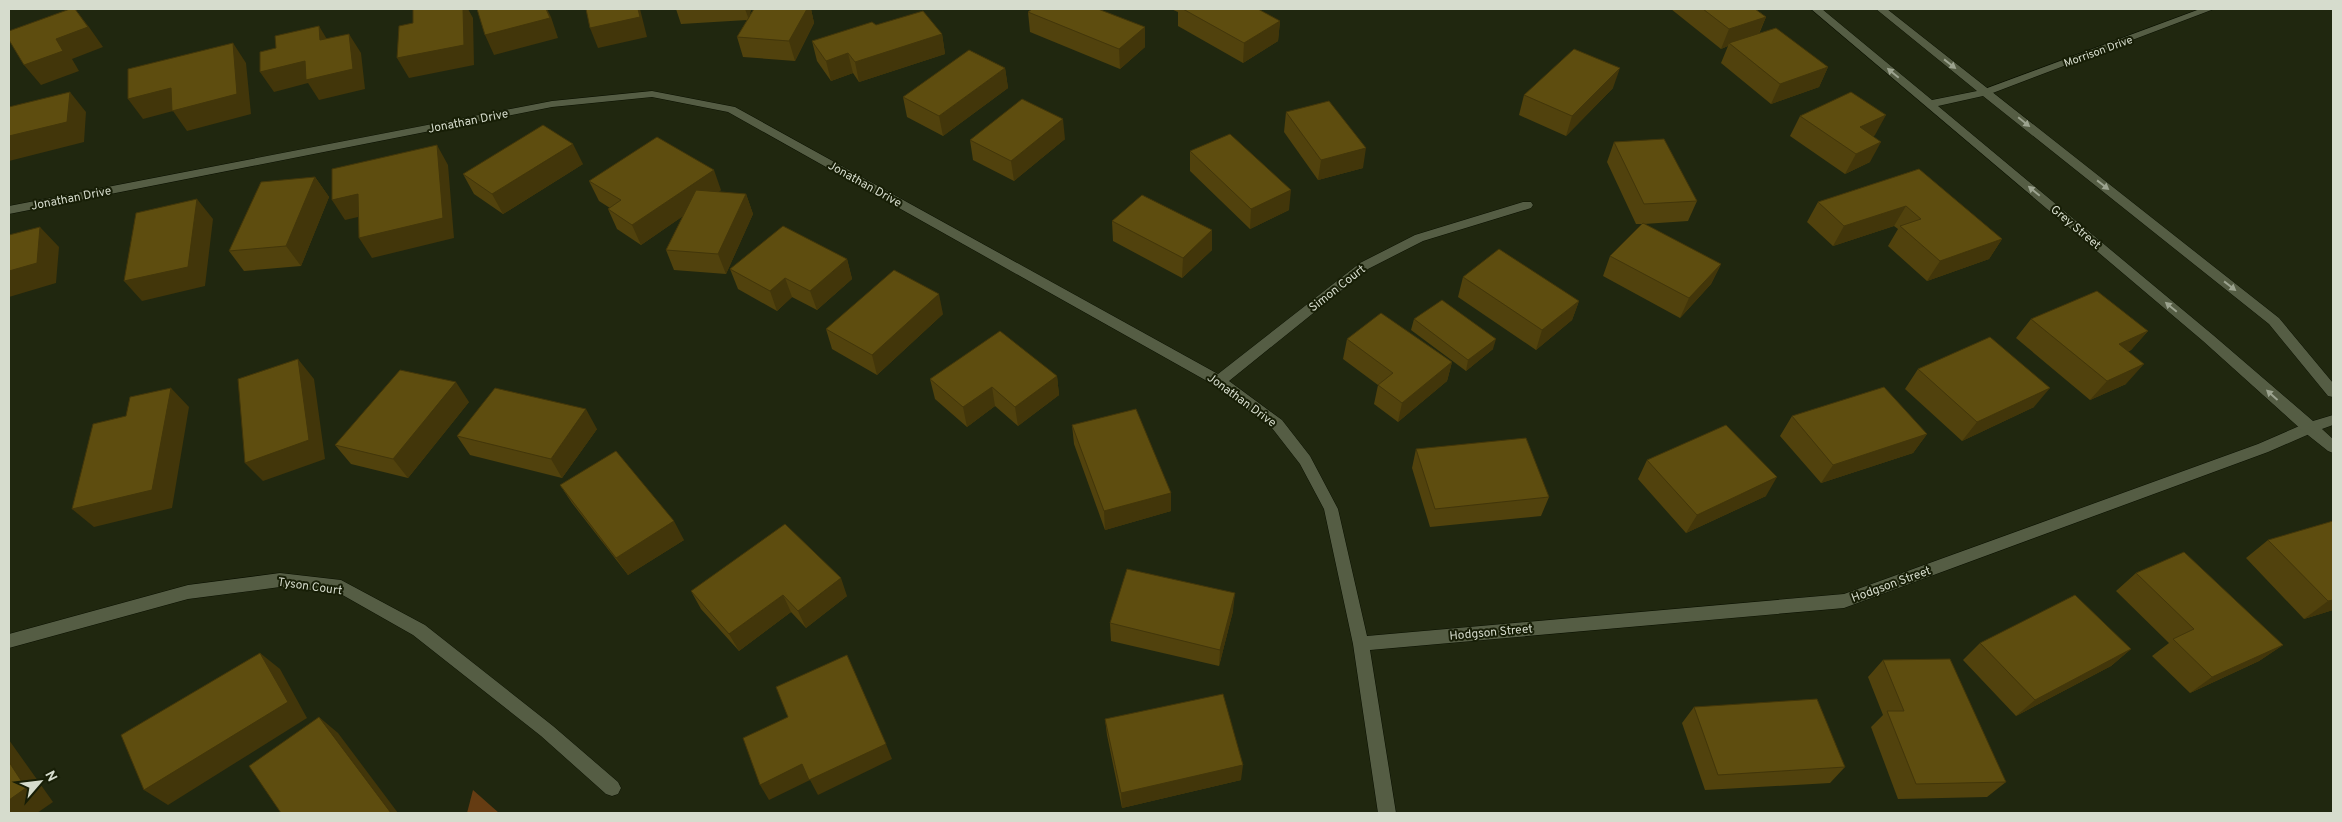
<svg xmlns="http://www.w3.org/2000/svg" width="2342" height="822" font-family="Overpass,sans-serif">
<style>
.green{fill:#653c12}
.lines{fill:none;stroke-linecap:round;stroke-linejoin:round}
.minor-casing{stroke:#0a1000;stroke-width:1}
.tertiary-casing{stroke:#0a1000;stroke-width:1}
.minor{fill:#555d44;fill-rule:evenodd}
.tertiary{fill:#555d44;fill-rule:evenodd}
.wall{fill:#51420d}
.shaded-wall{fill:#42360a}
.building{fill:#5e4d0f;stroke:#42360a}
.oneway{fill:#9ca38f}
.labels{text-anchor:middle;stroke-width:4;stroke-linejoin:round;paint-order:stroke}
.far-street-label{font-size:11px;fill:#d6dccd;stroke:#171e06}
.street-label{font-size:12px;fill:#d6dccd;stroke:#171e06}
</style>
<rect width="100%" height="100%" fill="#20270f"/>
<!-- green -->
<path class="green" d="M473 790 499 813H467Z"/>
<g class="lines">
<!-- minor casing -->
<g class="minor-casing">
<path id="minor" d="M2200 9H2214L1990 94 1986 95 1981 92 1982 90Z
M652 91 735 107 1218 374 1360 263 1415 235 1523 202H1531L1533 205 1531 208 1423 241 1368 269 1229 381 1282 420 1310 456 1338 509 1367 636 1844 594 2258 444 2304 424H2314L2316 428 2314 432 2268 452 1844 608 1370 650 1396 813H1378L1353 644 1324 509 1300 464 1272 428 1214 385 728 112 652 97 552 107 9 214V206L552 101Z
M280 573 341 580 425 625 553 726 618 782 621 788 618 794 612 796 606 794 541 736 413 635 339 593 280 587 188 599 9 648V634L188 585Z"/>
</g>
<!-- tertiary casing -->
<g class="tertiary-casing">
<path id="tertiary" d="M1811 9H1822L1932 100 1977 91 1876 9H1887L2279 318 2333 383V397L2328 396 2269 324 1983 96 1938 106 2213 335 2313 421 2333 415V425L2322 429 2333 439V453L2328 451 2304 432 2203 341Z"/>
</g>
<!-- minor -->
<use href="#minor" class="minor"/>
<!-- tertiary -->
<use href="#tertiary" class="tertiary"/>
</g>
<!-- wall -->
<path class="wall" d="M676 9H751L749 16 754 9H811L814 23 795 61 743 57 737 37 747 20 681 24Z
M1171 9H1258L1280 21 1278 41 1243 63 1178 26V12Z
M1671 9H1755L1766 17 1759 34 1828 67 1819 87 1771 104 1721 63 1728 46 1721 49Z
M1028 12 1145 27V47L1120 69 1030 32Z
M942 34 945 54 859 82 853 73 831 81 817 61 812 41Z
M1005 68 1008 88 943 136 907 117 903 97Z
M1613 88 1566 136 1519 115 1524 95Z
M1286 112 1363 168 1318 180 1284 132Z
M1800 116 1875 135 1873 136 1870 162 1845 174 1790 136Z
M1065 139 1014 181 973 160 970 140Z
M1614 142 1697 201 1688 221 1644 224 1721 264 1711 284 1680 318 1603 276 1610 256 1642 224H1636L1607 162Z
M1190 151 1289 210 1250 229 1190 171Z
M583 164 503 214 474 194 463 174Z
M1919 169 2002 239 1989 259 1927 281 1888 246 1898 229 1894 226 1833 246 1807 222 1818 202Z
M315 177 329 197 301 266 244 271 229 251Z
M589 181 721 190 718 192 746 194 753 214 726 274 674 270 666 250 683 216 641 245 617 229 608 209 610 208 599 201Z
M1112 221 1212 230V250L1182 278 1113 241Z
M847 259 852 279 817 310 792 297 777 311 738 289 730 269Z
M1463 277 1579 301 1572 320 1536 350 1458 297Z
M943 314 877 375 832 349 826 329Z
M1414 319 1493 349 1466 371 1411 330Z
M2031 319 2148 331 2131 350 2128 352 2126 384 2090 400 2016 338Z
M1347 339 1452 362 1447 381 1398 422 1374 404 1378 385 1343 359Z
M1918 369 2034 407 1962 441 1905 389Z
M1057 376 1059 395 1018 426 995 406 967 427 935 399 930 379Z
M469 402 408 478 351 464 335 445Z
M1792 416 1927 434 1913 453 1821 483 1780 436Z
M1072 425 1171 511 1105 530 1074 444Z
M597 429 562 478 470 455 457 436Z
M1416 449 1549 497 1541 516 1430 527 1412 468Z
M1647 460 1766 496 1686 533 1638 479Z
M560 485 684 540 628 575 572 503Z
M2333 521V610L2304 619 2246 558 2268 540Z
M2136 573 2283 645 2259 661 2190 693 2152 656 2169 643 2116 591Z
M691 591 847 596 806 628 791 612 739 651 701 609Z
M1233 611 1219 666 1111 641 1110 623Z
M1980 643 2131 649 2111 666 2016 716 1963 660Z
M1883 660 2006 782 1987 797 1898 799 1871 727 1883 715 1868 677Z
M1694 707 1845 767 1830 783 1705 790 1682 723Z
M1105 719 1241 780 1122 808 1107 735Z"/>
<!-- shaded-wall -->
<path class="shaded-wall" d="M75 9 89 27 103 47 72 59 79 71 41 85 24 65 56 39Z
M463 9H468L473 18 474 65 409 78 397 58Z
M546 9H547L551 17 558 38 494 55 485 35Z
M638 9H640L647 37 598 48 590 28Z
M745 9H751L749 20Z
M807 9H811L814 23 795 61 789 41Z
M1766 17 1757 37 1729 43 1728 46 1721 49 1729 29Z
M1280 21 1278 41 1243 63 1244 43Z
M319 26 331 46 320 40Z
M1145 27V47L1120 69 1119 49Z
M349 34 361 53 365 89 319 100 308 83 274 92 260 72Z
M942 34 945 54 859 82 855 62Z
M233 43 246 63 251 114 187 131 173 111 143 119 128 99Z
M848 53 853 73 831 81 826 61Z
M1828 67 1819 87 1771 104 1780 84Z
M1005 68 1008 88 943 136 939 116Z
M1620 68 1613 88 1566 136 1572 116Z
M70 92 86 112 84 142 9 161V136Z
M1886 115 1875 135 1850 148 1860 127Z
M1063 119 1065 139 1014 181 1011 161Z
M1881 142 1870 162 1845 174 1856 154Z
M573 144 583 164 503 214 492 194Z
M437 145 448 165 454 238 372 258 359 238Z
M1366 148 1363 168 1318 180 1321 160Z
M714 170 721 190 641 245 632 225Z
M315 177 329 197 301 266 286 246Z
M1291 190 1289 210 1250 229 1251 209Z
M358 194 371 214 345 220 332 200Z
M746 194 753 214 726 274 718 254Z
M197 199 213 219 205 286 142 301 124 281Z
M1906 206 1894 226 1833 246 1844 226Z
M40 227 59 247 56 283 9 297V271Z
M1212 230V250L1182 278 1183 258Z
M2002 239 1989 259 1927 281 1940 261Z
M847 259 852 279 817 310 810 291Z
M1721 264 1711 284 1680 318 1689 298Z
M785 278 792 297 777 311 770 291Z
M939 294 943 314 877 375 872 355Z
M1579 301 1572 320 1536 350 1542 330Z
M2148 331 2131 350 2102 364 2119 344Z
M1496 339 1493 349 1466 371 1468 360Z
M298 359 314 379 325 459 263 481 245 463Z
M1452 362 1447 381 1398 422 1402 403Z
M2144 364 2126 384 2090 400 2107 381Z
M1057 376 1059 395 1018 426 1015 407Z
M456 382 469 402 408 478 393 459Z
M992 387 995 406 967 427 963 407Z
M171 388 189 407 172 508 94 527 72 509Z
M2050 388 2034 407 1962 441 1977 422Z
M586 409 597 429 562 478 551 459Z
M1927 434 1913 453 1821 483 1833 465Z
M1777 477 1766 496 1686 533 1697 515Z
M1171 493V511L1105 530 1104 511Z
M674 521 684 540 628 575 616 558Z
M841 578 847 596 806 628 798 611Z
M1235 593 1233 611 1219 666 1220 650Z
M783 595 791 612 739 651 729 634Z
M2333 600V610L2304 619 2328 601Z
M2283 645 2259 661 2190 693 2212 677Z
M2131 649 2111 666 2016 716 2035 700Z
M260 653 280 669 307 718 168 805 144 790Z
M319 717 338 733 398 813H391Z
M9 740 53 802 37 813H9Z
M886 744 892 759 818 795 810 780 769 800 760 785 802 764Z
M1243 765 1241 780 1122 808 1121 793Z"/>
<!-- building -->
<path class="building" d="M70 9H75L88 27 56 39 63 51 24 65 9 40V31Z
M413 9H463L464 45 397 58 399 26 413 23Z
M477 9H546L550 18 485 35Z
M586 9H638L640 17 590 28Z
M754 9H807L789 41 737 37Z
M1032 9H1098L1145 27 1119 49 1028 12Z
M1183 9H1258L1280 21 1244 43Z
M1703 9H1755L1766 17 1729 29Z
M923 11 942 34 855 62 848 53 826 61 812 41 872 22 876 25Z
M319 26 320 40 349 34 353 69 306 80 305 61 260 72V52L276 48 275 36Z
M1776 28 1828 67 1780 84 1729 43Z
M233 43 237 94 172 111 171 88 128 99V69Z
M1574 49 1620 68 1572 116 1524 95Z
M969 50 1005 68 939 116 903 97Z
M70 92 67 122 9 136V107Z
M1851 92 1886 115 1860 127 1881 142 1856 154 1800 116Z
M1022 99 1063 119 1011 161 970 140Z
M1329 101 1366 148 1321 160 1286 112Z
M543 125 573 144 492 194 463 174Z
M1230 134 1291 190 1251 209 1190 151Z
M657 137 714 170 632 225 608 209 621 200 589 181Z
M1664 139 1697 201 1644 204 1614 142Z
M437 145 443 218 359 238 358 194 332 200V169Z
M1919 169 2002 239 1940 261 1900 226 1921 219 1906 206 1844 226 1818 202Z
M315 177 286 246 229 251 261 182Z
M696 190 746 194 718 254 666 250Z
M1142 195 1212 230 1183 258 1112 221Z
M197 199 188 267 124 281 136 213Z
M1643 223 1721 264 1689 298 1610 256Z
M783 226 847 259 810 291 785 278 770 291 730 269Z
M40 227 37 263 9 271V235Z
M1499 249 1579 301 1542 330 1463 277Z
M894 270 939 294 872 355 826 329Z
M2097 291 2148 331 2119 344 2144 364 2107 381 2031 319Z
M1442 300 1496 339 1468 360 1414 319Z
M1381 313 1452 362 1402 403 1378 385 1393 373 1347 339Z
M1000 331 1057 376 1015 407 992 387 963 407 930 379Z
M1990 337 2050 388 1977 422 1918 369Z
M298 359 309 440 245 463 238 379Z
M400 370 456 382 393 459 335 445Z
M1884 387 1927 434 1833 465 1792 416Z
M171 388 152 490 72 509 93 424 126 416 130 397Z
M495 388 586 409 551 459 457 436Z
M1136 409 1171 493 1104 511 1072 425Z
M1726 425 1777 477 1697 515 1647 460Z
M1526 438 1549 497 1435 509 1416 449Z
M616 451 674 521 616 558 560 485Z
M2333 521V600L2328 601 2268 540Z
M785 524 841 578 798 611 783 595 729 634 691 591Z
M2184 552 2283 645 2212 677 2173 639 2194 629 2136 573Z
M1127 569 1235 593 1220 650 1110 623Z
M2075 595 2131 649 2035 700 1980 643Z
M260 653 288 702 144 790 121 735Z
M847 655 886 744 809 780 802 764 760 785 743 738 788 717 776 687Z
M1950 659 2006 782 1916 784 1887 711H1904L1883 660Z
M1223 694 1243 765 1121 793 1105 719Z
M1817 699 1845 767 1718 775 1694 707Z
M319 717 391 813H281L249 766Z
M9 762 26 788 9 800Z"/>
<!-- one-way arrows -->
<defs><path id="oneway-solid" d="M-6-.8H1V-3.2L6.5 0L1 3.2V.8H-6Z" transform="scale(1.25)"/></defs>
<g class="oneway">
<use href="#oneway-solid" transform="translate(1950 64) rotate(38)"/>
<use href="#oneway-solid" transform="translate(1893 73) rotate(-140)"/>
<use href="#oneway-solid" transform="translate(2024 122) rotate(39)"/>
<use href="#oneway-solid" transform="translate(2103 185) rotate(38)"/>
<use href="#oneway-solid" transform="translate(2034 191) rotate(-140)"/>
<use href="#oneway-solid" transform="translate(2230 286) rotate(38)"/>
<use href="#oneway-solid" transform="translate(2171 307) rotate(-140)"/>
<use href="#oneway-solid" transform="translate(2272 395) rotate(-138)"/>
</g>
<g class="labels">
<!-- far-street labels -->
<g class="far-street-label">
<text transform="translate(2098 51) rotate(-20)" y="4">Morrison Drive</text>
</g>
<!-- street labels -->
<g class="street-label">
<text transform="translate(468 121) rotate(-11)" y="4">Jonathan Drive</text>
<text transform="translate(865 184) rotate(29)" y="4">Jonathan Drive</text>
<text transform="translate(71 198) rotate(-11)" y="4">Jonathan Drive</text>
<text transform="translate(2076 227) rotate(40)" y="4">Grey Street</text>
<text transform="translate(1337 288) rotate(-38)" y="4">Simon Court</text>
<text transform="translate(1242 400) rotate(36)" y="4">Jonathan Drive</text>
<text transform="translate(1891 584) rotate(-20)" y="4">Hodgson Street</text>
<text transform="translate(310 586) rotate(8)" y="4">Tyson Court</text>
<text transform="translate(1491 632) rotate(-5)" y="4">Hodgson Street</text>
</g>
</g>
<!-- border -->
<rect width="2342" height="822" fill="none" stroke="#d6dccd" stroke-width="20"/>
<!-- north arrow -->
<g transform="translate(40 782) rotate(62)" stroke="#171e06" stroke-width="4" paint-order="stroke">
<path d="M0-4L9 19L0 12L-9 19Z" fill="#d6dccd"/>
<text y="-8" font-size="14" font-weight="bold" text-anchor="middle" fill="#d6dccd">N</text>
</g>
</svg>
